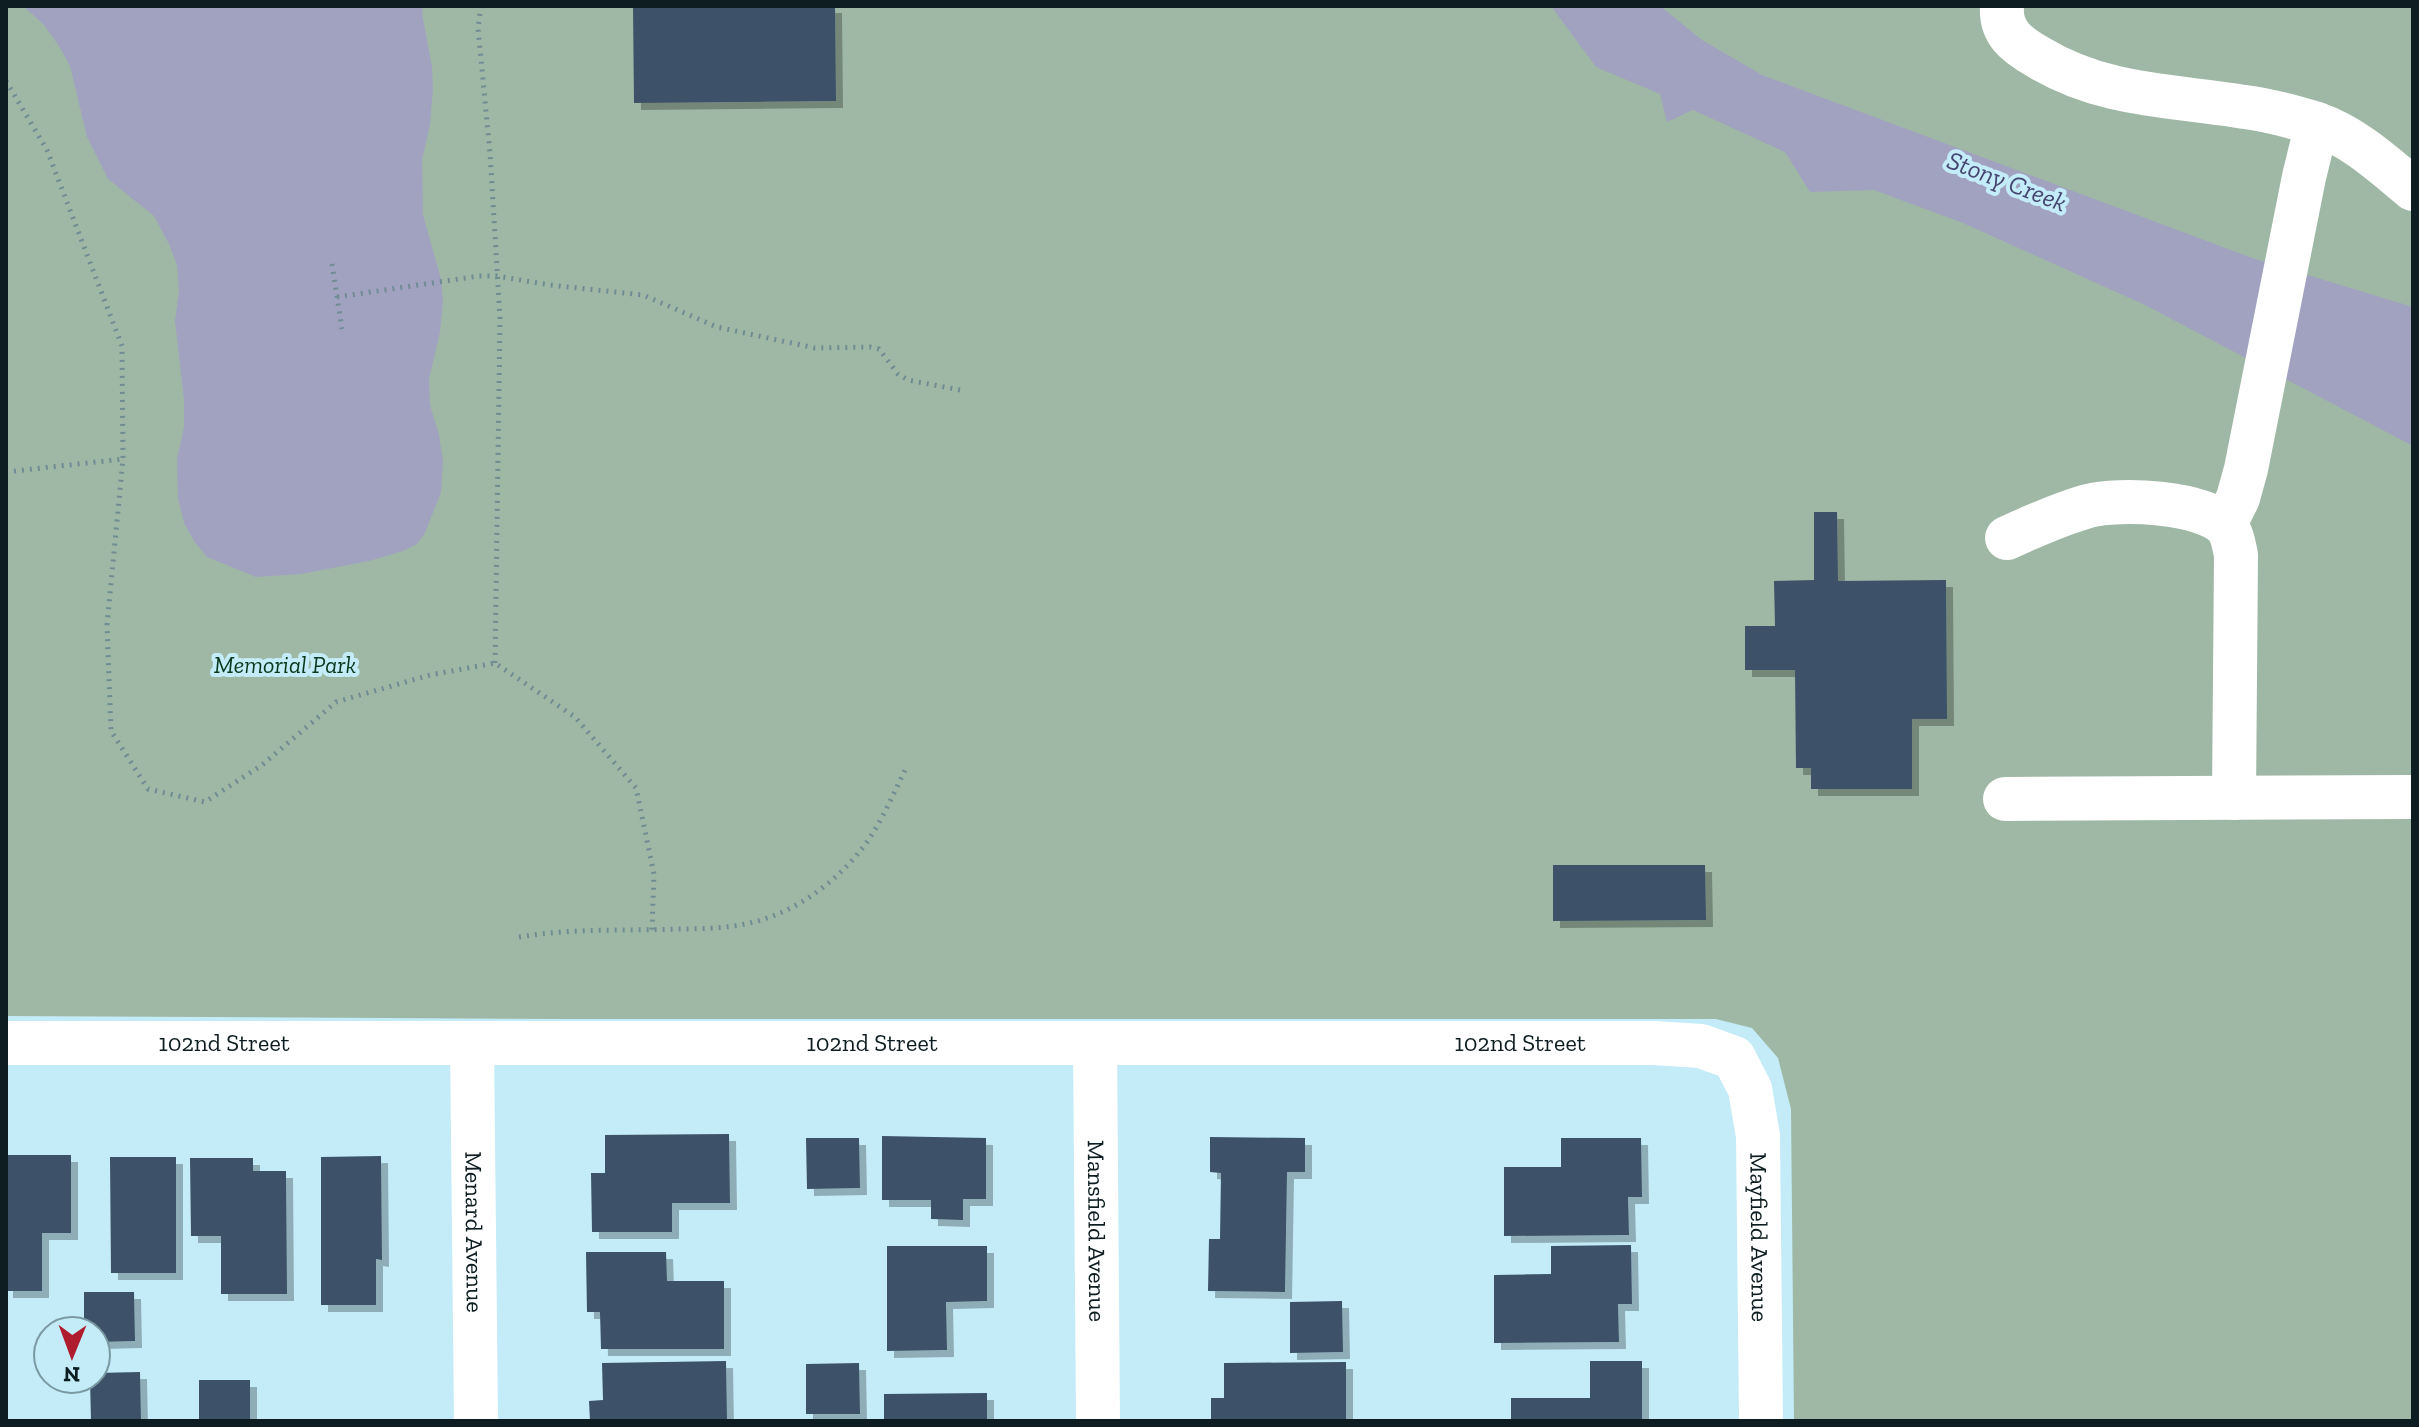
<svg xmlns="http://www.w3.org/2000/svg" width="2419" height="1427" font-family="'Zilla Slab',serif">
<style>
.green{fill:#9fb8a5}
.water{fill:#a1a2c0}
.building{fill:#3c5167;filter:url(#shadow)}
.lines{fill:none;stroke-linecap:round;stroke-linejoin:round}
.path{stroke:#6f8c94;stroke-width:5;stroke-dasharray:2 6;stroke-linecap:butt}
.minor{stroke:#fff;stroke-width:44}
.labels{text-anchor:middle;stroke-width:8;stroke-linejoin:round;paint-order:stroke}
.park-label{font-size:24px;font-style:italic;fill:#09391c;stroke:#c3ecf8}
.street-label{font-size:24px;fill:#0e1d21;stroke:#c3ecf8}
.water-label{font-size:26px;font-style:italic;fill:#464570;stroke:#c3ecf8}
</style>
<defs>
<filter id="shadow"><feDropShadow dx="7" dy="7" stdDeviation="0" flood-color="#0004"/></filter>
</defs>
<rect width="100%" height="100%" fill="#c3ecf8"/>
<!-- green -->
<path class="green" d="M6 6H2413V1421H1794L1791 1109 1778 1058 1752 1028 1716 1019H568L6 1016Z"/>
<!-- water -->
<path class="water" d="M23 6H423L422 13 432 67 433 89 430 125 422 160 423 215 441 279 443 301 440 332 429 379 430 405 439 435 443 461 441 492 425 533 417 544 403 551 369 561 301 574 256 577 207 557 194 541 184 523 178 498 177 459 184 427V400L175 321 179 290 177 265 169 244 154 216 108 179 87 137 70 66 59 46 44 25Z
M1551 6H1660L1702 40 1762 75 2255 259 2413 307V446L2145 305 1963 223 1874 190 1810 192 1785 152 1693 110 1667 122 1660 94 1596 67Z"/>
<!-- building -->
<path class="building" d="M633 6H835L836 101 634 103Z
M1814 512H1837L1838 581 1946 580 1947 719H1912V789H1811V768H1796L1795 670H1745V626H1775L1774 581 1814 580Z
M1553 865H1705L1706 920 1553 921Z
M729 1134 730 1203H672V1232H592L591 1173H605V1135Z
M882 1136 986 1138V1199H963V1220L931 1219V1200H882Z
M1210 1137 1305 1138V1172H1287L1285 1292 1208 1291 1209 1239H1220L1221 1173 1210 1172Z
M806 1138H859L860 1188 807 1189Z
M1561 1138H1641L1642 1197H1628L1629 1235 1504 1236V1167H1561Z
M8 1155H71V1233H42V1291H6V1169H8Z
M381 1156 382 1260 376 1259V1305H321V1157Z
M110 1157H176V1273H111Z
M190 1158H253V1171H286L287 1294H221V1236H191Z
M1631 1245 1632 1304H1618L1619 1342 1494 1343V1275L1551 1274V1246Z
M887 1246H987V1301L946 1302 947 1350 887 1351Z
M586 1252H666L667 1281H724V1349H601L600 1312H587Z
M84 1292H134L135 1341 96 1342V1331H84Z
M1342 1301 1343 1352 1290 1353V1302Z
M726 1361 727 1421H590L589 1401 603 1400 602 1363Z
M1590 1361H1642V1421H1511V1398H1590Z
M1346 1362V1421H1211V1398H1224V1363Z
M859 1363 860 1414H806V1364Z
M140 1372 141 1421H91L90 1379H96V1373Z
M199 1380H250V1421H199Z
M987 1393V1421H884V1394Z"/>
<g class="lines">
<!-- path -->
<path class="path" d="M481 6 478 28 490 153 500 318 495 663
M6 81 47 150 122 346 123 459 107 625 111 731 148 789 205 802 262 765 336 702 430 675 495 663 575 717 636 788 654 874 652 930
M332 264 342 329
M337 297 479 276H497L550 285 643 295 717 327 815 348 870 347 879 349 898 374 908 380 960 390
M6 472 123 459
M519 937C572 928 624 931 677 929 707 929 739 928 767 918 803 906 837 880 860 851 880 827 893 794 907 766"/>
<!-- minor -->
<g class="minor">
<path d="M2002 6C2000 33 2017 45 2038 57 2104 97 2172 95 2245 107 2269 110 2294 117 2317 124 2354 137 2383 164 2413 189"/>
<path d="M2225 524 2238 498 2246 469 2304 177 2317 124"/>
<path d="M2007 538C2033 526 2060 514 2088 506 2119 498 2202 501 2226 526 2232 533 2234 545 2236 555L2234 798"/>
<path d="M2005 799 2413 797"/>
<path id="s1" d="M6 1043H1654L1701 1046 1734 1058 1750 1089 1758 1136 1761 1421"/>
<path id="s2" d="M1095 1043 1098 1421"/>
<path id="s3" d="M472 1044 476 1421"/>
</g>
</g>
<g class="labels">
<!-- park labels -->
<g class="park-label">
<text x="285" y="673">Memorial Park</text>
</g>
<!-- street labels -->
<g class="street-label">
<text dy="8" stroke="none"><textPath href="#s1" startOffset="218">102nd Street</textPath></text>
<text dy="8" stroke="none"><textPath href="#s1" startOffset="866">102nd Street</textPath></text>
<text dy="8" stroke="none"><textPath href="#s1" startOffset="1514">102nd Street</textPath></text>
<text dy="8" stroke="none"><textPath href="#s3" startOffset="188">Menard Avenue</textPath></text>
<text dy="8" stroke="none"><textPath href="#s2" startOffset="188">Mansfield Avenue</textPath></text>
<text dy="8" stroke="none"><textPath href="#s1" startOffset="1914">Mayfield Avenue</textPath></text>
</g>
<!-- water labels -->
<g class="water-label">
<text transform="translate(2007 181) rotate(21)" y="9">Stony Creek</text>
</g>
</g>
<!-- border -->
<rect width="2419" height="1427" fill="none" stroke="#0e1d21" stroke-width="16"/>
<!-- north arrow -->
<g transform="translate(72 1355) rotate(181)"><circle r="38" fill="#c3ecf8" stroke="#7b99a2" stroke-width="2"/>
<path d="M0-6L14 30L0 20L-14 30Z" fill="#af1c2d"/>
<text y="-12" font-size="22" font-weight="bold" text-anchor="middle" fill="#0e1d21">N</text>
</g>
</svg>
